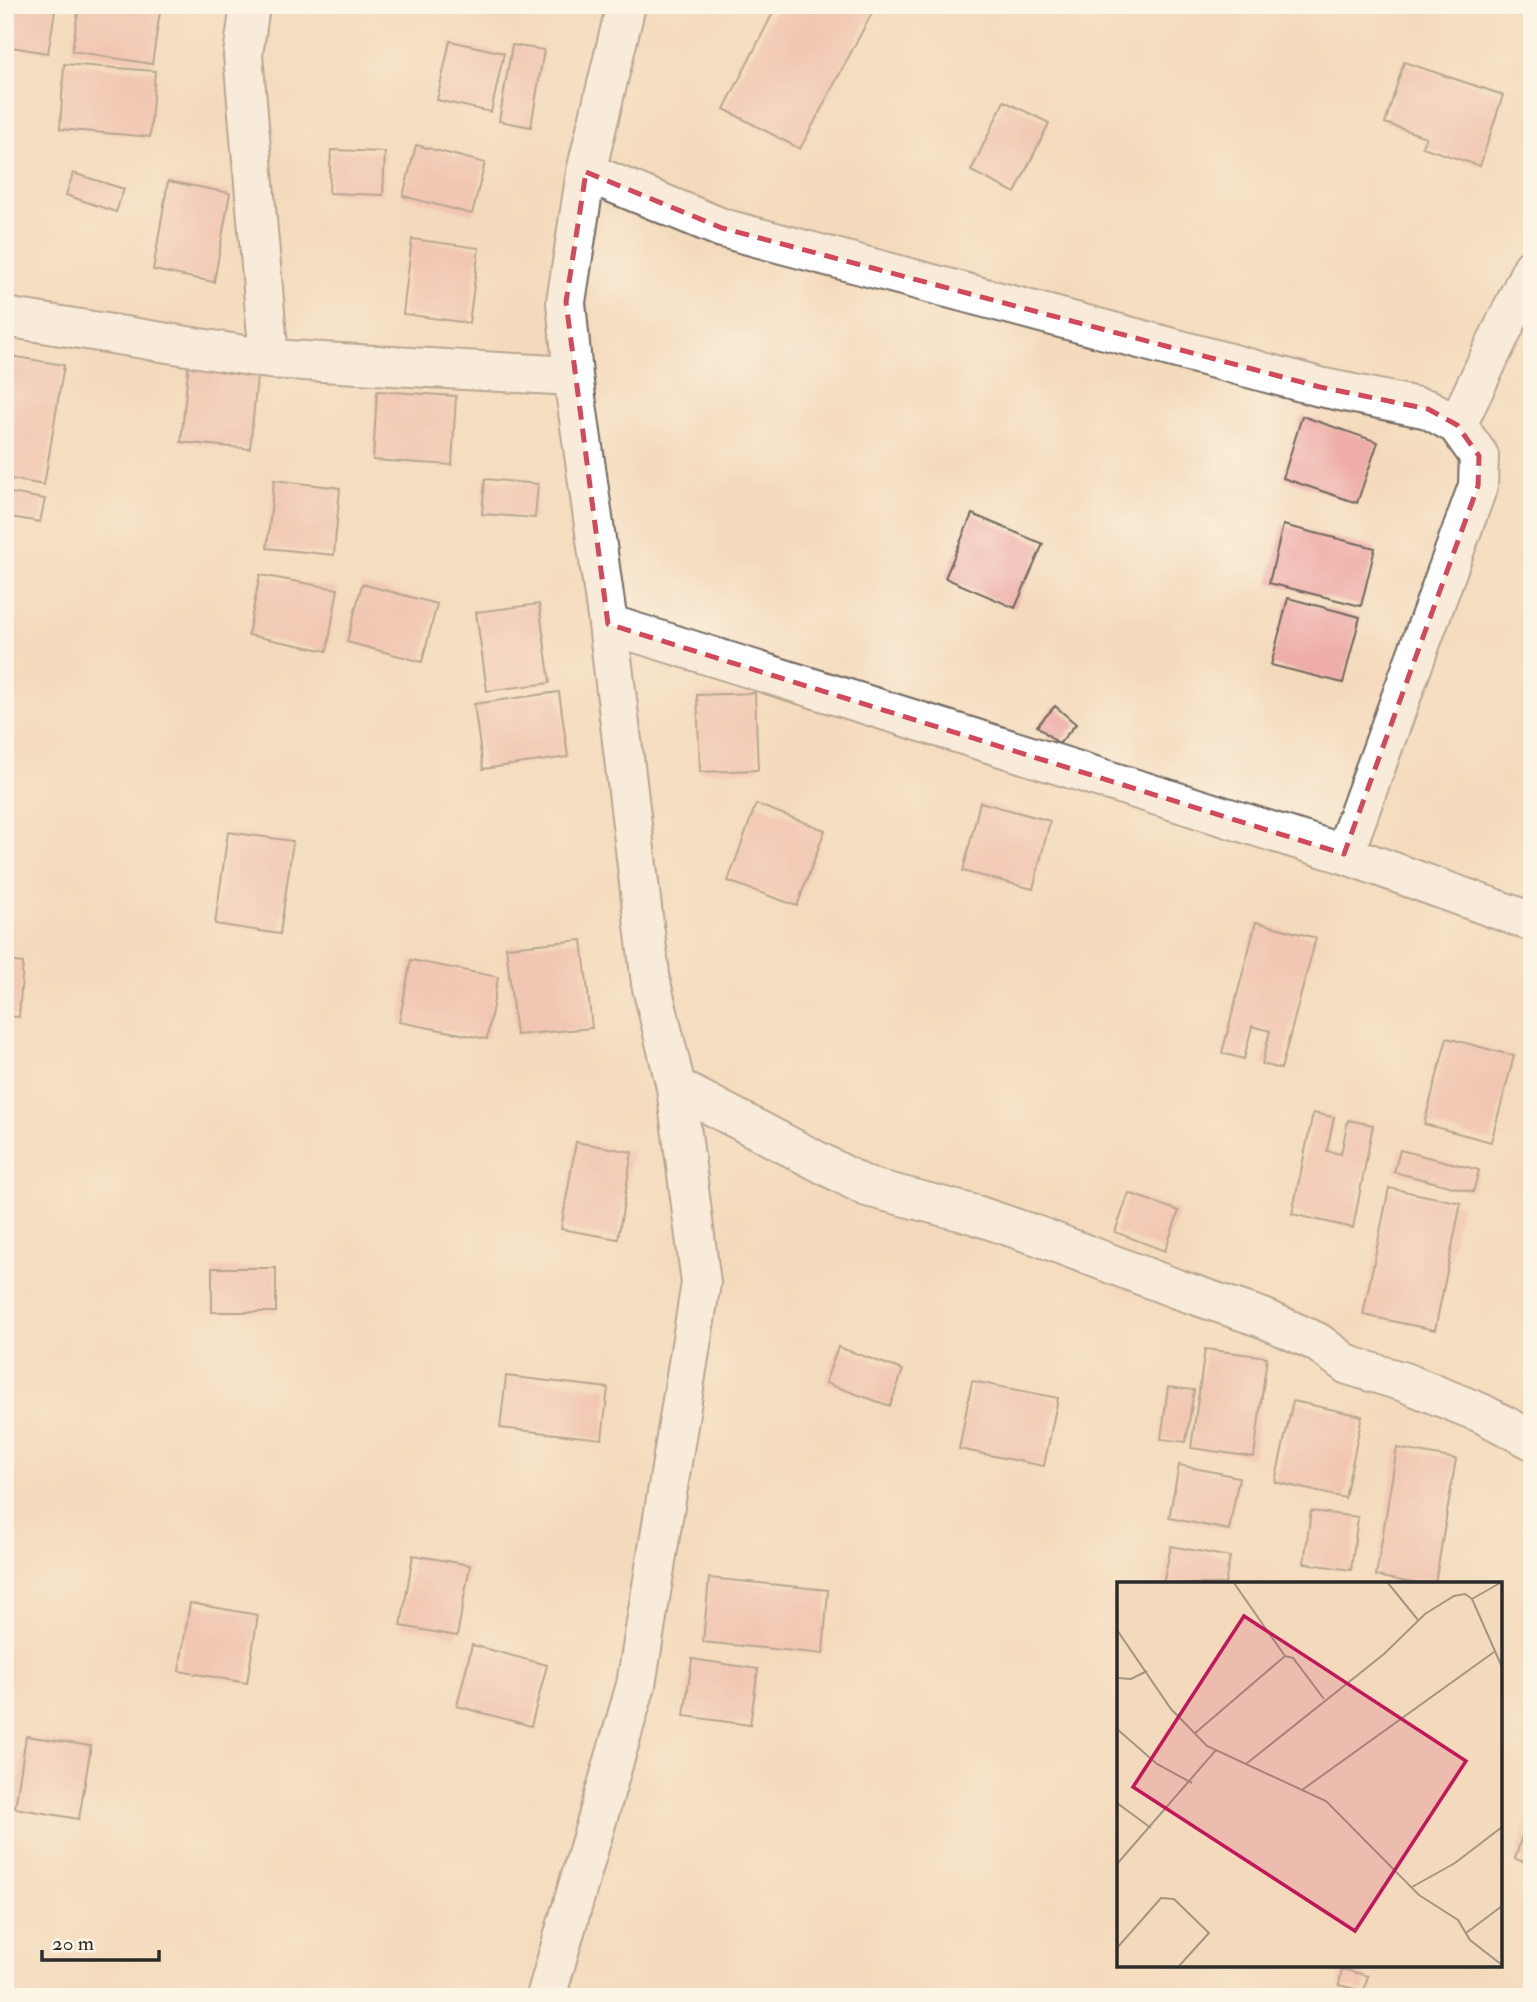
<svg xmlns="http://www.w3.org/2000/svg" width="1537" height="2002" font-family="'IM FELL Double Pica',serif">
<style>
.building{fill:#eeada8}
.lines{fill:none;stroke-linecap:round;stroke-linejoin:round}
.minor-casing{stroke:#71685e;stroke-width:42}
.minor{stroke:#fff;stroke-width:38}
.marked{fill:none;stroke:#d1495b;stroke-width:5;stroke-dasharray:14 9;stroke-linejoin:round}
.inset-road{fill:none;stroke:#a49482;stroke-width:2}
.view{fill:#c2185b;fill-opacity:0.15;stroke:#c2185b;stroke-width:3.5}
.inset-edge{fill:none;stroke:#2b2b2b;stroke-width:3.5}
</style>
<rect width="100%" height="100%" fill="#fcf5e5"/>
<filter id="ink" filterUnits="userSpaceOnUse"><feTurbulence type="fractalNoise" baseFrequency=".0143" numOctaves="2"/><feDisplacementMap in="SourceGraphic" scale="14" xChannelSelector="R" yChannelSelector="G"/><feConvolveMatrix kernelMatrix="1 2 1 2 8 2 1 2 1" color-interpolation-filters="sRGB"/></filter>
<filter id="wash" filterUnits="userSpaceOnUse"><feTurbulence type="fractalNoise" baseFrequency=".00686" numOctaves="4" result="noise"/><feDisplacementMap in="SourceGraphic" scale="28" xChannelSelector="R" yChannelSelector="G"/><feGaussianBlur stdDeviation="1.57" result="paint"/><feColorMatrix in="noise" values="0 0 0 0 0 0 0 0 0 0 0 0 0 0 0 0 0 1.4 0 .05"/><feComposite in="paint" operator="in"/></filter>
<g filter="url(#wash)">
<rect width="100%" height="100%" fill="#f4dabc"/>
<g id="blocks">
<!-- building -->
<path class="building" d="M5 5H56L48 53 5 46Z
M79 5H161L152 64 72 51Z
M777 5H867L874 9 800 149 724 109Z
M450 41 504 53 491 112 437 100Z
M512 45 544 50 531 127 499 121Z
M1404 62 1503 95 1480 166 1422 147 1426 137 1385 123Z
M64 64 155 71 150 137 60 129Z
M1004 101 1049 123 1015 193 971 171Z
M416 145 485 163 472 214 403 196Z
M331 150 385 152 383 195 329 193Z
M73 173 124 189 116 212 66 195Z
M168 181 230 193 214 282 153 270Z
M412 239 479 248 469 323 403 314Z
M5 355 64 365 44 485 5 478Z
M189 360 258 367 250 449 181 442Z
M377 391 456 396 452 465 373 460Z
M1302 416 1378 442 1357 503 1283 478Z
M485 479 538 484 535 518 482 514Z
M274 480 340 488 334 555 267 548Z
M5 492 45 499 40 522 5 516Z
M972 514 1043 544 1015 608 945 578Z
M1283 525 1375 548 1361 606 1269 583Z
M260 575 338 589 327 651 248 635Z
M362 584 437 604 422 662 347 642Z
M1288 598 1360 617 1343 683 1271 665Z
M539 604 550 683 487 691 476 612Z
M559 692 568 757 483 769 474 704Z
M755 693 758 770 700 772 697 695Z
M1055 706 1076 724 1059 744 1037 726Z
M980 802 1050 821 1033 889 963 871Z
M756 804 825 830 797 906 728 881Z
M228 832 293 841 280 934 215 924Z
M1256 922 1316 938 1281 1069 1262 1064 1270 1031 1252 1026 1244 1059 1222 1053Z
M582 940 592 1028 516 1035 506 947Z
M411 960 498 977 487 1039 399 1022Z
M5 961 23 963 19 1017 5 1016Z
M1447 1038 1514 1056 1491 1142 1424 1124Z
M1313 1113 1334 1117 1327 1151 1341 1154 1348 1120 1373 1125 1353 1228 1292 1214Z
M576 1142 632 1152 618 1239 561 1229Z
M1400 1150 1479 1170 1473 1192 1394 1172Z
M1389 1188 1461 1203 1435 1330 1363 1315Z
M1129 1193 1179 1211 1165 1251 1115 1232Z
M212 1268H276V1312H212Z
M838 1347 903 1370 890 1406 825 1383Z
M1205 1349 1267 1357 1254 1457 1191 1448Z
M506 1376 608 1388 602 1439 500 1428Z
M972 1381 1058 1398 1044 1466 959 1449Z
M1168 1387 1194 1390 1186 1442 1161 1439Z
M1293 1401 1362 1416 1345 1498 1275 1482Z
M1397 1448 1456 1459 1435 1584H1419L1376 1576Z
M1179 1465 1239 1477 1229 1530 1169 1518Z
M1311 1511 1358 1517 1351 1570 1304 1563Z
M1171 1546 1230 1557 1225 1584H1163Z
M413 1555 470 1565 457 1636 401 1626Z
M709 1578 828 1590 823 1654 703 1642Z
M190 1603 258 1615 247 1683 179 1671Z
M472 1645 547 1665 531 1726 457 1706Z
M692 1659 758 1669 750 1725 684 1716Z
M26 1736 91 1746 79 1819 15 1808Z
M1531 1807H1532V1864L1515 1859Z
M1342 1969 1368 1976 1364 1991 1339 1985Z"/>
</g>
</g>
<g filter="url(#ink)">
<use href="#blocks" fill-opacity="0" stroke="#71685e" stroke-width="2"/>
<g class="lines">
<!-- minor casing -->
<g class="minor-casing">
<path id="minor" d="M250 5 243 55 269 359
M586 172 722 228 1320 387 1428 409 1457 425 1479 456 1478 486 1344 854
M5 317 269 359 573 376
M1457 425 1532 268
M608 624 1344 854 1532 922
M676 1087 867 1187 976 1215 1041 1237 1177 1289 1263 1318 1317 1342 1348 1365 1404 1382 1481 1413 1532 1440
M546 1997 636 1685 701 1283 676 1087 651 983 608 624 573 376 566 302 586 172 626 5"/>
</g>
<!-- minor -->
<use href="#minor" class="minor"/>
</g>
</g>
<!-- marked area -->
<path d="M0 0H1537V2002H0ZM586 172 722 228 1320 387 1428 409 1457 425 1479 456 1478 486 1344 854 608 624 566 302Z" fill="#f4dabc" fill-opacity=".55" fill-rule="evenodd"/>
<path class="marked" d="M586 172 722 228 1320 387 1428 409 1457 425 1479 456 1478 486 1344 854 608 624 566 302Z"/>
<!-- overview -->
<g transform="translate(1117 1582)">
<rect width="385" height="385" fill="#f4dabc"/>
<path class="inset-road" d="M117 1 168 74M271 1 301 38M355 17 383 1M0 48 54 127 90 164 209 219 302 313 341 338 353 358 385 383M0 96 14 97 30 89M0 147 40 182 75 201M77 152 168 74 176 76 207 117M129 182 267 72 308 32 337 14 348 12 355 17 385 85M185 208 377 70M0 221 34 246M0 282 99 168M295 305 338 281 385 245M349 351 385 324M0 366 44 316 57 317 92 351 62 384"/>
<path class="view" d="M127 34 349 179 238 349 16 205Z"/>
<rect width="385" height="385" class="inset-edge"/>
</g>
<!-- margin -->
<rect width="1537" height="2002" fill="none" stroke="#fcf5e5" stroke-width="28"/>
<!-- scale -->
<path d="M42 1950v10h117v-10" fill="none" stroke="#2b2b2b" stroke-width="3.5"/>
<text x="52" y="1950" font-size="21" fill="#2b2b2b" stroke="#fcf5e5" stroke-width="5" paint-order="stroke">20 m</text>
</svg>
